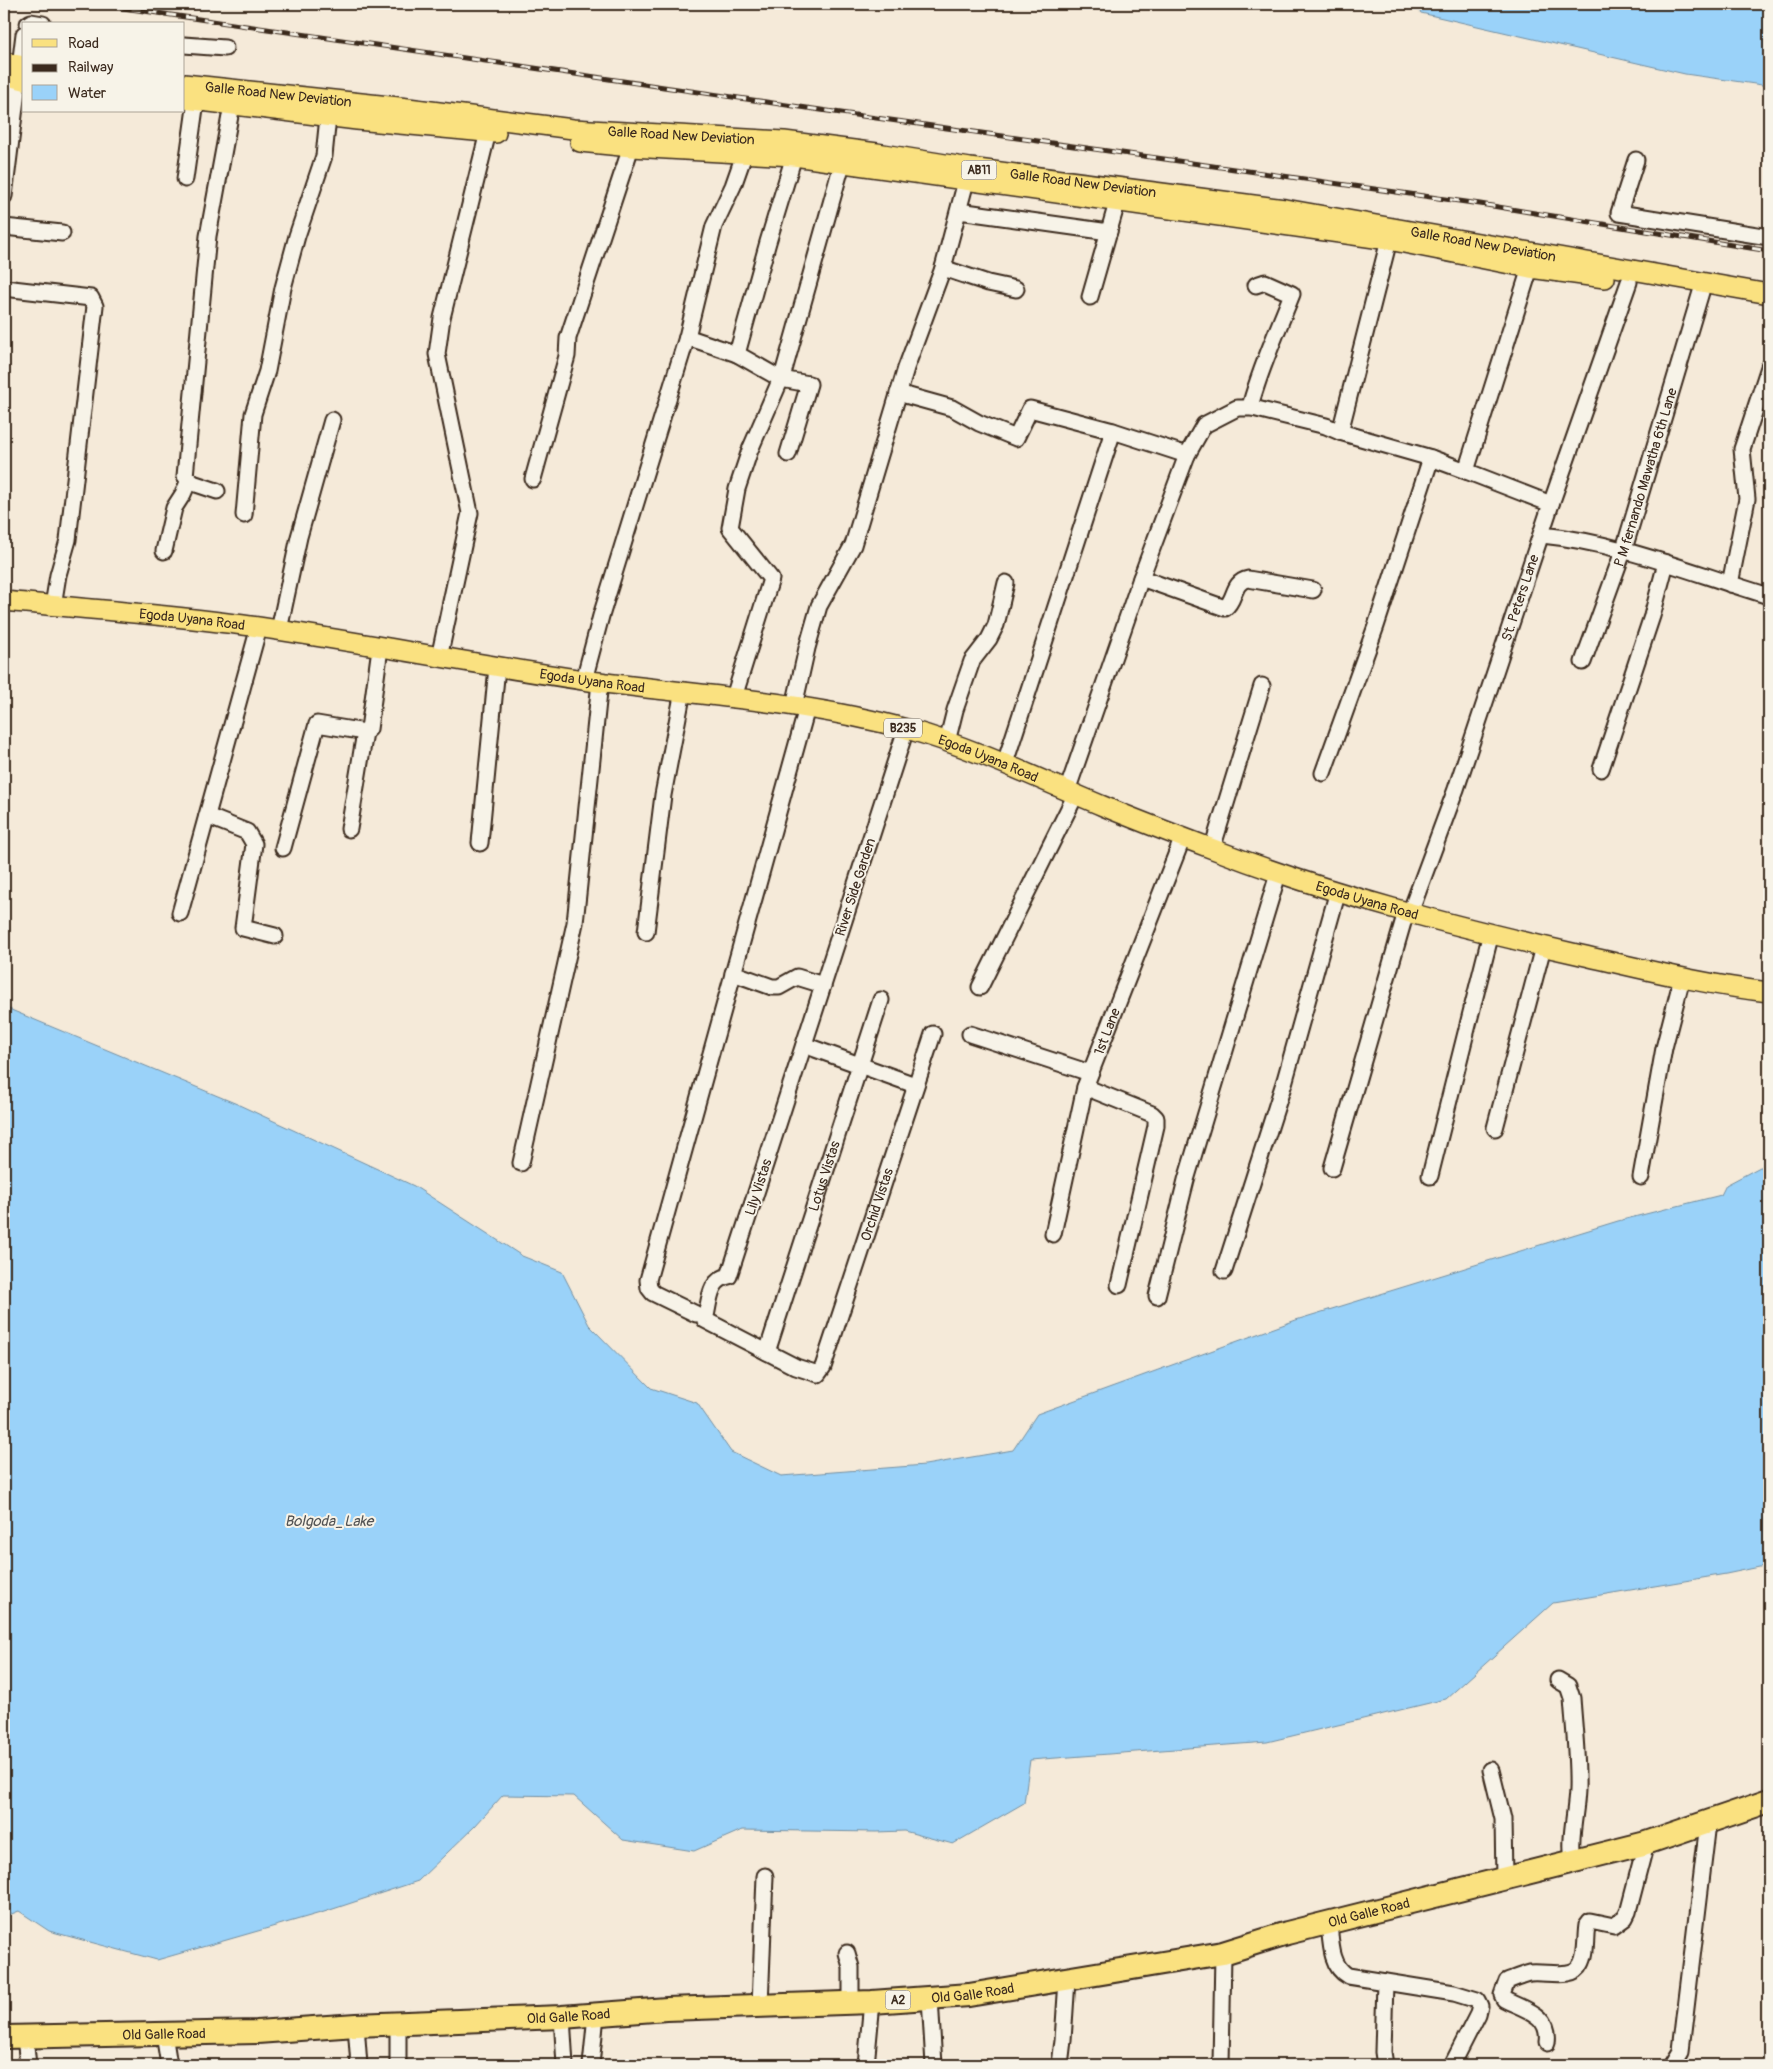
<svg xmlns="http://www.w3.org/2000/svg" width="1773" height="2069" font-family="Pangolin,sans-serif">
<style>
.water{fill:#9ad2f9;stroke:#748fa1}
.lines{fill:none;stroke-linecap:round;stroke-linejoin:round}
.minor-casing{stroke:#3b2a1e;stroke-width:19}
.major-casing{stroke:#3b2a1e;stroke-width:22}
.highway-casing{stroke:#3b2a1e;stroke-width:26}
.minor{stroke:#f7f3e8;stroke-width:15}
.major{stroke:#fae180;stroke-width:19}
.highway{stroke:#fae180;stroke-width:22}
.rail-casing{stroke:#3b2a1e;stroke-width:5}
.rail{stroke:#f7f3e8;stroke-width:3;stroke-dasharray:9;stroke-linecap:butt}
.labels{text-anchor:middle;stroke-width:4;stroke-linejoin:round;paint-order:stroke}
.shield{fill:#f7f3e8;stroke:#73665b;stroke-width:1}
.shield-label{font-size:12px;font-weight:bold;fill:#3b2a1e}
.street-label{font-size:14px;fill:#3b2a1e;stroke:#f7f3e8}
.water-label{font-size:15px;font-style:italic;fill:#535455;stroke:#f7f3e8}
</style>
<rect width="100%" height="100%" fill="#f5ead9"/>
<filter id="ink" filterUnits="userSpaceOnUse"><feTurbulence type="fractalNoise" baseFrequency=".02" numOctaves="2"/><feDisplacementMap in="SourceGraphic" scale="10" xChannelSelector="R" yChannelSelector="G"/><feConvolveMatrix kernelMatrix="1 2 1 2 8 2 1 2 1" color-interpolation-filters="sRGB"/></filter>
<g filter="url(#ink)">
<!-- water -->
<path class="water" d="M1411 4H1769V86L1685 74 1421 13Z
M4 1007 237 1104 414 1186 522 1256 562 1272 589 1325 651 1388 697 1403 731 1452 781 1476 925 1465 1013 1450 1037 1414 1296 1320 1618 1221 1721 1195 1726 1185 1760 1167H1769V1565L1726 1574 1553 1603 1446 1699 1267 1742 1030 1760 1024 1803 953 1844 904 1831 876 1832 742 1830 694 1851 623 1840 574 1796 503 1795 475 1826 418 1881 324 1912 157 1960 49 1931 19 1911 4 1917Z"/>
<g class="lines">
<!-- minor casing -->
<g class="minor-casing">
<g id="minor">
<path d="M28 24 31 22 43 24"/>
<path d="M184 45 225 48"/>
<path d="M1636 160 1619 213 1769 237"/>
<path d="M185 179 196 101"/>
<path d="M4 196 24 34"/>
<path d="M959 211 1109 232"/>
<path d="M4 227 62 233"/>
<path d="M943 268 988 283 1016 289"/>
<path d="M4 288 91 298 95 306 68 540 58 575 53 606"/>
<path d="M1090 297 1117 203"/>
<path d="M687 337 737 354 781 379 809 384 788 454"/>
<path d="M737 354 768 242 794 156"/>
<path d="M898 393 952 408 979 423 1016 438 1030 409 1113 431 1187 455 1204 425 1237 408H1253L1326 426 1340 432 1431 458 1466 471 1530 268"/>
<path d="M1253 408 1251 403C1262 364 1277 332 1292 294L1265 282 1256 285"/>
<path d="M1340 432 1389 240"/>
<path d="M1466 471 1551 504"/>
<path d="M533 479 567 356 568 338 631 147"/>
<path d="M217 491 193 483 185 476 208 236 232 105"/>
<path d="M244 515 253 414 267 371 283 288 297 236 324 156 328 117"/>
<path d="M1542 535C1622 543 1692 573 1769 596"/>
<path d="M164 551 174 508 183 494 189 480"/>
<path d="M1141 578 1225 608C1236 600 1232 582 1248 579L1313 590"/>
<path d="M1730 584 1747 499 1742 449 1769 367"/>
<path d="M279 630 299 537 332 420"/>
<path d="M439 658 470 513 437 354 442 318 488 132"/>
<path id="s1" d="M1583 662 1624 549 1701 292"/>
<path d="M584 680 601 616 687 337 714 226 733 186 745 152"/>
<path d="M734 697 771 579 730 528 737 489 750 450 783 374 842 164"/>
<path d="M794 706 807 648 819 606 853 545 906 368 943 268 969 170"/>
<path id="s2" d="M906 729 729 1276C708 1280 710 1302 705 1320L796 1367 818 1374 823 1367 933 1034"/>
<path d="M947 742 955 710 972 661 989 639 996 625 1006 583"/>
<path d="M1005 763 1113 431"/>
<path d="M1601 769 1652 616 1666 563"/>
<path d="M1323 773 1376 626 1431 458"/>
<path d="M1067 791 1141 578 1187 455"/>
<path d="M207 816 247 832 254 844 243 928 275 936"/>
<path d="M349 829 365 732"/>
<path d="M480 843 497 667"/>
<path d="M283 848 317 724 365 732 369 729 380 648"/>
<path d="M1212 849 1262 686"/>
<path d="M180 913 259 627"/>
<path id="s3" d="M1410 913 1456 789 1551 504 1629 282"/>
<path d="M646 932 663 795 683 691"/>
<path d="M733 973 772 987H779L797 977 823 985"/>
<path d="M980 987 1076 794"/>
<path d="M970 1034 1090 1073"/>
<path d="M804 1045 915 1085"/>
<path d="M1085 1087 1152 1114 1156 1118V1126L1119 1285"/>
<path d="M1495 1128 1543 947"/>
<path d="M521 1163 575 923 600 682"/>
<path d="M1332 1168 1406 912"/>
<path d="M1430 1176 1491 933"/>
<path d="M1641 1177 1664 1048 1682 978"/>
<path id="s4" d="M1053 1234 1085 1087 1183 837"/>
<path d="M1224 1271 1285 1080 1338 891"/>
<path d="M1157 1296 1186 1180 1278 874"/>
<path d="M696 1314 653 1293 649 1288 648 1280 807 708"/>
<path id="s5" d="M767 1352 881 1000"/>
<path d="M1558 1680 1568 1686 1572 1698C1574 1728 1578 1760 1577 1790 1576 1815 1569 1837 1573 1862"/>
<path d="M1491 1770 1503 1819 1504 1878"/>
<path d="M1329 1923C1331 1941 1330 1966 1348 1976L1454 1993 1477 2000 1480 2006 1478 2014 1452 2065"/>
<path d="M847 1953 851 1967V2003"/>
<path d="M930 1998 934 2065"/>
<path d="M760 2006 765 1876"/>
<path d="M562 2017 565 2065"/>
<path d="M356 2025 359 2065"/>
<path d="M164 2034 169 2065"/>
<path d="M25 2037 28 2065"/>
<path d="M1547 2043C1551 2014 1525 2010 1504 1999L1502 1995 1507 1981C1515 1978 1522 1975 1530 1973 1545 1971 1574 1980 1581 1964 1587 1954 1585 1937 1587 1925L1590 1921 1614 1926 1625 1918 1628 1912 1646 1843"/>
<path d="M398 2065V2023"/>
<path d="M591 2065 596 2015"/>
<path d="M866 2065 872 2002"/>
<path d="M1060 2065 1063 2040 1067 1980"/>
<path d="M1221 2065 1223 1953"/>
<path d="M1385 2065 1383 2052 1385 1982"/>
<path d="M1672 2065 1681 2050 1708 1823"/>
</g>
</g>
<!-- major casing -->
<g class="major-casing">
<g id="major">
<path d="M4 62 24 66"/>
<path d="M4 75 24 80"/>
<path id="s6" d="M184 84 408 108 573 129 784 141 877 153 970 168 1285 209 1769 294"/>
<path d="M184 99 357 120 496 133"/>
<path d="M580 142 631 147 794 156 1389 240 1530 268 1605 278"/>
<path id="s7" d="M4 601C88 609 174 615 258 627 366 643 474 664 583 680 691 695 801 700 907 729 975 748 1038 779 1103 806 1139 821 1176 835 1213 849 1332 895 1457 927 1581 955 1643 969 1706 985 1769 992"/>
</g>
</g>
<!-- highway casing -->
<g class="highway-casing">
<g id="highway">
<path id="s8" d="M4 2037 257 2032 356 2025 562 2017 667 2009 872 2002 969 1995 1223 1953 1287 1933 1646 1843 1769 1801"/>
</g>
</g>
<!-- minor -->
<use href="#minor" class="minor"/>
<!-- major -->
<use href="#major" class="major"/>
<!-- highway -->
<use href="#highway" class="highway"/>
<!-- rail casing -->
<g class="rail-casing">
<path id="rail" d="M96 4 848 114 1480 204 1769 251"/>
</g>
<!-- rail -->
<use href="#rail" class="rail"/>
</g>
</g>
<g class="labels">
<!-- shield labels -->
<g class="shield">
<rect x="961.5" y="160.5" width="35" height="19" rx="4"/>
<rect x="884" y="718.5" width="38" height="19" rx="4"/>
<rect x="885.5" y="1990.5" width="25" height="19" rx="4"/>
</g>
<g class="shield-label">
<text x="979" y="174">AB11</text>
<text x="903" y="732">B235</text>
<text x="898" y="2004">A2</text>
</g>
<!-- street labels -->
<g class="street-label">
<text dy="5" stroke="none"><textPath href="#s6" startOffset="95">Galle Road New Deviation</textPath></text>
<text dy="5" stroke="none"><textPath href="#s6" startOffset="500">Galle Road New Deviation</textPath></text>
<text dy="5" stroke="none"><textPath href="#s6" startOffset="905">Galle Road New Deviation</textPath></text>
<text dy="5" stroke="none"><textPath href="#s6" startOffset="1310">Galle Road New Deviation</textPath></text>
<text dy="5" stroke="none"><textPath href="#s1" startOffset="195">P M fernando Mawatha 6th Lane</textPath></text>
<text dy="5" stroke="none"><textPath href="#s3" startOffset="334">St. Peters Lane</textPath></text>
<text dy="5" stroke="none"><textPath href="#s7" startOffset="189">Egoda Uyana Road</textPath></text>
<text dy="5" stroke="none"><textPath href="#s7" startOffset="594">Egoda Uyana Road</textPath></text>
<text dy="5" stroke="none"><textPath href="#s7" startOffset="999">Egoda Uyana Road</textPath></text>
<text transform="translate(855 887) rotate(-72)" y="5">River Side Garden</text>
<text dy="5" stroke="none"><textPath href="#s7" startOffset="1404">Egoda Uyana Road</textPath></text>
<text dy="5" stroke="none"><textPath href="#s4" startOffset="210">1st Lane</textPath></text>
<text dy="5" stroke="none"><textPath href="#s5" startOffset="185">Lotus Vistas</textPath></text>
<text transform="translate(758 1187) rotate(-72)" y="5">Lily Vistas</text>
<text dy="5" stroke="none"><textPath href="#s2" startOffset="934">Orchid Vistas</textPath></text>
<text dy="5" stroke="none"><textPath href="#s8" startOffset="1375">Old Galle Road</textPath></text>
<text dy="5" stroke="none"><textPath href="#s8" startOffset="970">Old Galle Road</textPath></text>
<text dy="5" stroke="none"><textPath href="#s8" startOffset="565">Old Galle Road</textPath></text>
<text dy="5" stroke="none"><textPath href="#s8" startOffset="160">Old Galle Road</textPath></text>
</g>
<!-- water labels -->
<g class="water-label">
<text x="329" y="1526">Bolgoda_Lake</text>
</g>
</g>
<!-- margin -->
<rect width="1773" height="2069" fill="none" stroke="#f7f3e8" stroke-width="20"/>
<rect x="10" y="10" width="1753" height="2049" fill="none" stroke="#3b2a1e" stroke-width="2" filter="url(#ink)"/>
<!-- legend -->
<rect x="22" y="22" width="162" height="90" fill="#f7f3e8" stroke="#aca397"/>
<rect x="32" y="39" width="25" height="8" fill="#fae180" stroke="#aca397"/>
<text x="68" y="48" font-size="15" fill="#3b2a1e">Road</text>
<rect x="32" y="64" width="25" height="8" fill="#3b2a1e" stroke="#aca397"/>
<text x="68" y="72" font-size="15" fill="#3b2a1e">Railway</text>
<rect x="32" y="85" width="25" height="15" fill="#9ad2f9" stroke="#aca397"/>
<text x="68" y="98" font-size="15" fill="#3b2a1e">Water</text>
</svg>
